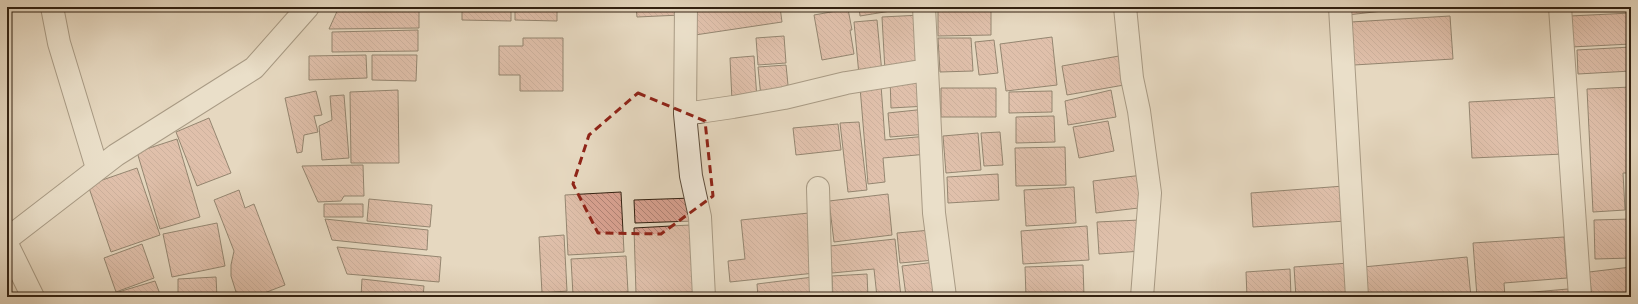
<svg xmlns="http://www.w3.org/2000/svg" width="1638" height="304" font-family="'EB Garamond',serif">
<style>
.building{fill:url(#building-back-hatch);stroke:#322111}
.lines{fill:none;stroke-linecap:round;stroke-linejoin:round}
.minor-casing{stroke:#5f4f3d;stroke-width:24}
.tertiary-casing{stroke:#5f4f3d;stroke-width:24}
.minor{stroke:#efe6d6;stroke-width:22}
.tertiary{stroke:#efe6d6;stroke-width:22}
.marked{fill:none;stroke:#8f2418;stroke-width:3;stroke-dasharray:8 5;stroke-linejoin:round}
</style>
<defs>
<pattern id="building-back-hatch" width="6" height="6" patternUnits="userSpaceOnUse"><rect width="6" height="6" fill="#daa393"/><path d="M-1 5l2 2M0 0l6 6M5-1l2 2" fill="none" stroke="#b18477"/></pattern>
</defs>
<rect width="100%" height="100%" fill="#e6d8c0"/>
<filter id="stains"><feTurbulence type="fractalNoise" baseFrequency=".005" numOctaves="4"/><feColorMatrix values="0 0 0 0 .2 0 0 0 0 .09 0 0 0 0 .02 0 0 0 .5 -.17"/></filter>
<radialGradient id="worn" r=".72"><stop offset=".6" stop-color="#630" stop-opacity="0"/><stop offset="1" stop-color="#630" stop-opacity=".3"/></radialGradient>
<!-- building -->
<path class="building" d="M339 7H419V28L329 29Z
M462 7H511V21L462 20Z
M515 7H557V21L515 20Z
M636 7H681V15L637 17Z
M691 7H780L782 22 695 35Z
M859 7H915L860 16Z
M938 7H991V35L938 36Z
M1346 7H1401V9L1347 15Z
M848 9 852 30H850L854 54 822 60 814 15Z
M1631 13V44L1571 47 1570 16Z
M921 15 924 68 885 71 882 17Z
M1450 16 1453 59 1354 65 1351 22Z
M877 20 882 73 859 75 854 22Z
M418 30V51L332 52V32Z
M784 36 786 63 758 65 756 38Z
M1052 37 1057 85 1006 91 1000 44Z
M523 38H563V91H520V75H499V46H523Z
M938 38H971L973 71 940 72Z
M994 40 998 73 979 75 975 42Z
M1631 47V71L1578 74 1577 50Z
M366 55 367 78 309 80V56Z
M372 55H417L416 81 372 80Z
M754 56 757 99 732 101 730 58Z
M1119 56 1124 85 1067 95 1062 66Z
M786 65 789 95 761 97 758 67Z
M925 76 927 106 891 108 890 78Z
M881 85 885 140 927 136 928 154 883 158 885 182 868 184 860 87Z
M1631 87V173H1623L1625 210 1593 212 1587 89Z
M941 88H996V117H941Z
M398 90 399 163H351L350 92Z
M1111 90 1116 117 1068 125 1065 101Z
M316 91 322 115 314 116 318 132 304 135 302 152 297 153 285 98Z
M1052 91V112L1009 113V92Z
M344 95 349 158 322 160 319 126 332 120 330 96Z
M1561 97 1564 154 1472 158 1469 102Z
M926 109 928 134 890 137 888 113Z
M1054 116 1055 142 1016 143V117Z
M209 118 231 173 197 186 176 132Z
M1108 121 1114 151 1079 158 1073 127Z
M859 122 867 190 848 192 840 123Z
M838 124 841 150 796 155 793 128Z
M1000 132 1003 165 984 166 981 133Z
M978 133 981 170 946 173 943 136Z
M177 139 200 217 160 229 137 152Z
M1065 147 1066 185 1016 186 1015 148Z
M363 165 364 196H344L341 201 318 202 302 166Z
M137 168 160 235 111 252 88 185Z
M998 174 999 200 948 203 947 177Z
M1143 175 1147 207 1096 213 1093 181Z
M1344 186 1346 221 1253 227 1251 193Z
M1074 187 1076 223 1026 226 1024 190Z
M239 190 245 208 254 204 285 285 254 297H247L236 292 231 276V265L234 251 214 200Z
M621 192 624 252 568 255 565 195Z
M888 194 892 235 834 242 829 201Z
M693 198 694 221 635 223 634 200Z
M369 199 432 205 430 227 367 221Z
M324 204H363V217H324Z
M809 213 815 273 730 282 728 261 745 259 741 220Z
M325 219 428 230 427 250 332 240Z
M1631 219V258L1595 259 1594 220Z
M1140 220 1142 251 1099 254 1097 222Z
M217 223 225 266 172 277 163 234Z
M690 225 693 292 636 294 634 228Z
M1087 226 1089 260 1023 264 1021 231Z
M931 230 935 260 900 263 897 233Z
M564 235 567 291 542 293 539 237Z
M1564 237 1567 278 1504 283 1505 297H1477L1473 243Z
M895 239 901 297H877L874 269 832 273 830 246Z
M142 244 154 278 116 292 104 258Z
M337 247 441 257 439 282 347 274Z
M626 256 628 292 573 295 571 259Z
M1467 257 1471 297H1366L1363 267Z
M936 262 939 292 906 296 902 266Z
M1349 263 1352 297H1296L1294 267Z
M1083 265 1084 297H1026L1025 267Z
M1631 267V297H1592L1589 272Z
M1290 269 1291 297H1247L1246 272Z
M867 274 868 297H833L832 276Z
M216 277 217 297H178V279Z
M813 277 816 297H758L757 284Z
M362 279 424 286 423 297H361Z
M155 281 160 294 155 296 156 297H116L115 293Z
M1568 289 1569 297H1511L1510 294Z"/>
<g class="lines">
<!-- minor casing -->
<g class="minor-casing">
<path id="minor" d="M52 7 59 43 97 168
M686 7 685 114 691 176 700 217 704 297
M924 7 934 213 945 297
M1125 7 1132 78 1139 111 1150 193 1142 297
M1340 7 1357 297
M1560 7 1580 297
M685 114 733 107 784 98 846 83 927 70
M818 188 821 297
M7 244 33 297"/>
</g>
<!-- tertiary casing -->
<g class="tertiary-casing">
<path id="tertiary" d="M7 239 116 155 254 68 308 7"/>
</g>
<!-- minor -->
<use href="#minor" class="minor"/>
<!-- tertiary -->
<use href="#tertiary" class="tertiary"/>
</g>
<!-- marked area -->
<path d="M0 0H1638V304H0ZM638 93 705 121 713 196 661 234 598 233 573 184 589 135Z" fill="#e6d8c0" fill-opacity=".55" fill-rule="evenodd"/>
<path class="marked" d="M638 93 705 121 713 196 661 234 598 233 573 184 589 135Z"/>
<!-- margin -->
<rect width="1638" height="304" fill="none" stroke="#e6d8c0" stroke-width="24"/>
<rect x="8" y="8" width="1622" height="288" fill="none" stroke="#322111" stroke-width="2"/>
<rect x="12" y="12" width="1614" height="280" fill="none" stroke="#322111"/>
<rect width="100%" height="100%" filter="url(#stains)"/>
<rect width="100%" height="100%" fill="url(#worn)"/>
</svg>
